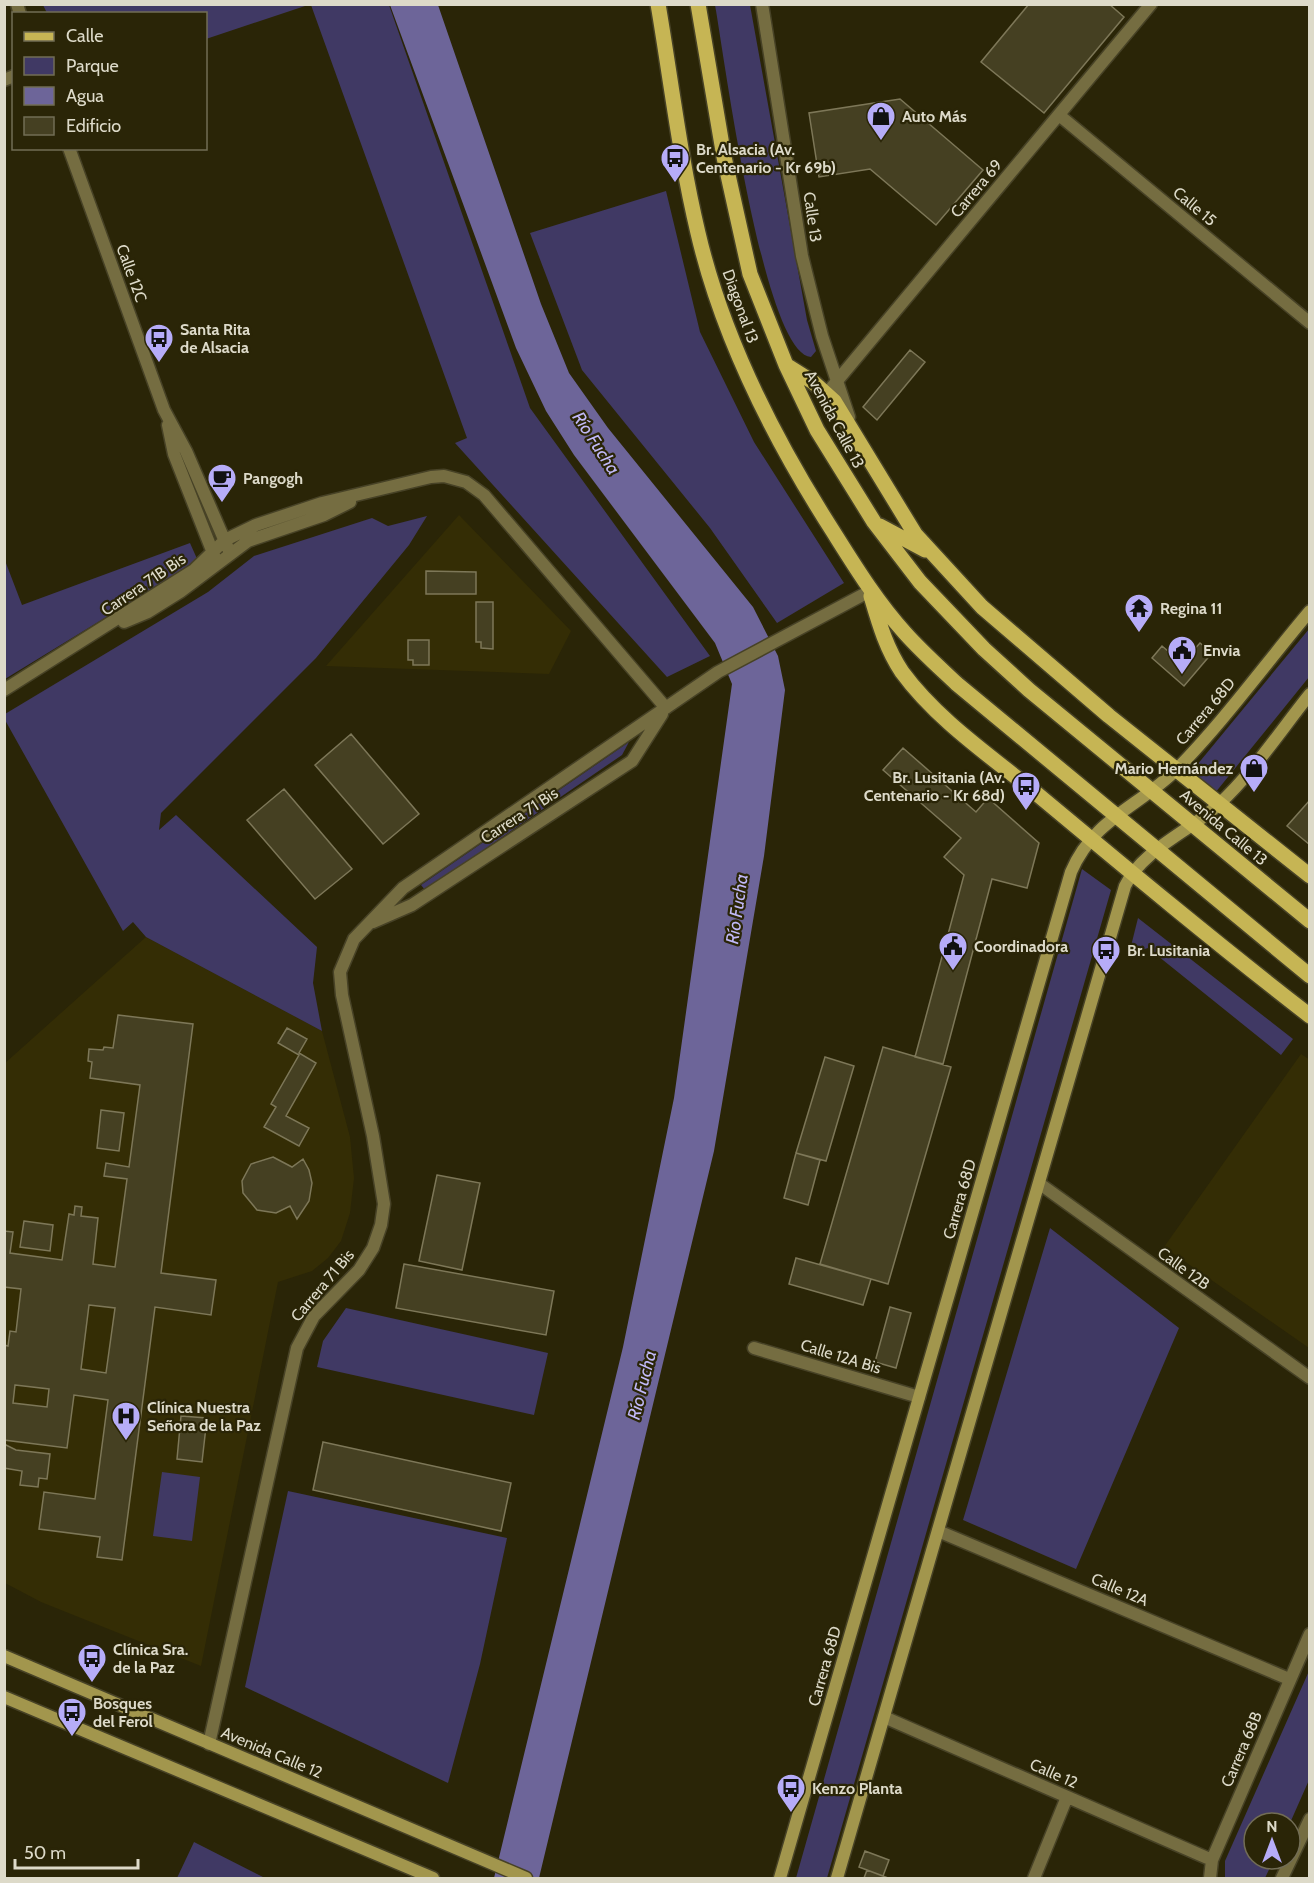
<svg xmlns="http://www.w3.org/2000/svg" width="1314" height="1883" font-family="Cabin,sans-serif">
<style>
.built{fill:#342d05}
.green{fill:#403964}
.water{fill:#6d6599}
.building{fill:#454022;stroke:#7d7758;stroke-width:1.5;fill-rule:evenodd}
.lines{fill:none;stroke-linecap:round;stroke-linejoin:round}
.street-casing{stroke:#474226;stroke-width:15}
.secondary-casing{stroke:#474226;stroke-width:15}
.primary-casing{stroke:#474226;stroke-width:18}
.street{stroke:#756d41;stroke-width:12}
.secondary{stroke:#a2964d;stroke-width:12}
.primary{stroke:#c6b554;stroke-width:15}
.labels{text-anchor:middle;stroke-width:4.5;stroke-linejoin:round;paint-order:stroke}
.poi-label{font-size:16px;font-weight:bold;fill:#dddac9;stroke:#2a2507;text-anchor:start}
.street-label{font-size:16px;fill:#dddac9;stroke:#2a2507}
.water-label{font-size:18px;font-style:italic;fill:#c1b9f8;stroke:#2a2507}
</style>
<rect width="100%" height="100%" fill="#2a2507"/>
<!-- built -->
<path class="built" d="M459 515 571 631 549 674 326 666Z
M146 937 322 1031 350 1137 354 1178 350 1213 341 1241 328 1258 312 1271 278 1282 201 1666 41 1602 5 1583 4 1064Z
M1301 1054 1310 1060 1309 1348 1164 1247Z"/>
<!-- green -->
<path class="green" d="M43 5H308L206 39V14L47 13Z
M311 5H389L530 408 710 656 667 677 455 443 467 438Z
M715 5H750L807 320 816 351 811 357C763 353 724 54 715 5Z
M666 191 700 332 754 442 844 583 777 623 710 528 582 370 530 233Z
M427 516 409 545 316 658 161 813 159 830 176 815 317 947 313 983 322 1031 146 937 133 922 123 931 5 720V714L208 592 254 556 372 518 388 526Z
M190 543 198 561 5 679 4 558 22 605Z
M1309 629V677L1215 793 1192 771Z
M629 742 622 755 425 890 421 885Z
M1082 869 1111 890 827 1878H796Z
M1138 918 1293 1039 1281 1055 1148 948 1129 954Z
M1050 1228 1179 1328 1076 1569 963 1520Z
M346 1308 548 1353 534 1415 317 1367 323 1341Z
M162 1472 200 1477 192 1541 153 1536Z
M288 1491 507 1538 480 1664 448 1783 245 1687Z
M1309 1671V1780L1290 1823H1254V1859H1274L1265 1878H1225V1861Z
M194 1842 265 1878H177Z"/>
<!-- water -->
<path class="water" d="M390 5H438L541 304 569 373 608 428 753 607 778 656 785 690 764 856 714 1151 539 1878H494L623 1347 674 1098 732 684 715 643 574 455 546 411 516 348Z"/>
<!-- building -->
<path class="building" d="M1029 4H1109L1124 17 1044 113 981 62Z
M900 99 983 170 936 225 870 169 819 177 809 113Z
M910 350 925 362 877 420 863 407Z
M426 571 476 572V594H426Z
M476 602H493V649L481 648V642H476Z
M408 640H429V665H413V660H408Z
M1200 643 1212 653 1184 686 1152 658 1162 646 1182 663Z
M351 734 419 814 383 844 315 765Z
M903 748 976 812 988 798 1039 843 1027 888 992 879 943 1064 915 1057 964 875 944 857 961 838 883 770Z
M284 789 352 869 315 899 247 820Z
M1310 800V845L1287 826Z
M118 1015 193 1024 161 1273 216 1280 211 1315 155 1307 122 1560 97 1557 100 1537 39 1529 44 1492 95 1499 108 1400 74 1395 67 1448 4 1440V1345L8 1346 10 1331 16 1332 21 1289 4 1287V1231L13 1232 10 1253 62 1260 69 1214 74 1215 75 1206 82 1207 81 1216 98 1218 93 1264 115 1267 127 1179 104 1176 106 1163 129 1167 140 1085 90 1078 92 1062 88 1061 89 1049 103 1050 104 1047 113 1048ZM89 1305 115 1308 106 1373 81 1369ZM15 1385 49 1389 47 1407 13 1403Z
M287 1028 307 1039 299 1053 316 1063 286 1116 309 1128 299 1146 264 1127 276 1107 271 1104 299 1055 278 1043Z
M883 1047 951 1067 888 1284 820 1264Z
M825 1057 854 1066 826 1161 796 1153Z
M101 1110 124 1113 119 1151 97 1148Z
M796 1153 820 1160 808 1205 784 1198Z
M273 1157 292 1167 303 1159 309 1170 312 1183 309 1201 297 1219 290 1206 276 1213 257 1210 243 1193 242 1181 251 1164Z
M437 1175 480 1183 462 1270 419 1261Z
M24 1221 53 1225 50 1251 20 1247Z
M796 1258 871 1279 863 1305 789 1284Z
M404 1264 554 1291 546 1335 396 1308Z
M890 1307 911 1313 896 1368 875 1362Z
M181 1416 207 1418 202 1462 177 1459Z
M323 1442 511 1483 501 1531 313 1490Z
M4 1444 16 1450 50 1454 47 1479 39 1478 38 1487 20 1485 22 1471 4 1468Z
M865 1851 889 1860 883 1876 859 1867Z
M867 1870 888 1878H864Z"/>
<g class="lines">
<!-- street casing -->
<g class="street-casing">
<path id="street" d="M17 4 20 14
M762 4 802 256 822 336 849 417
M4 80 14 76
M1059 115 1310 323
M69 148 164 410 186 451 230 553
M827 393 1151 4
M168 425 174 454 215 558
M124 622 148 612 180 592 248 541 324 515 350 502
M4 690 194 570 225 540 256 525 322 503 431 477 444 476 466 482 484 495 666 708
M373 922 412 905 632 761 662 714
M1040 1184 1310 1378
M754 1348 919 1397
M938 1531 1289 1679
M884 1717 1212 1860
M209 1744 297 1348 314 1316 359 1270 373 1248 381 1225 384 1204 373 1136 342 995 340 972 354 939 403 888 718 672 870 591
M1034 1878 1067 1797
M1210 1878 1212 1860 1310 1634
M1282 1878 1310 1819"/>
</g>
<!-- secondary casing -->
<g class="secondary-casing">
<path id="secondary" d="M4 1656 526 1878
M4 1697 433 1878
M780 1878 1071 872C1094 818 1139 807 1177 769 1225 720 1266 663 1310 611
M837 1878 1125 886C1143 849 1189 832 1218 805 1252 774 1281 730 1310 694"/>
</g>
<!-- primary casing -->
<g class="primary-casing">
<path id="primary" d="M658 4C671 80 680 158 698 233 723 340 775 441 834 533 856 568 877 602 905 633 921 651 939 667 957 684L1310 976
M698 4 724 157 750 274 786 365 817 430 874 522 920 582 984 649 1029 690 1310 921
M786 365 813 382 834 401 915 534 982 607 1109 716 1310 876
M880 526 925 550
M871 596C879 623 886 648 902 672 937 720 992 757 1037 794 1127 869 1217 944 1310 1016"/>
</g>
<!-- street -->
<use href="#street" class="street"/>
<!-- secondary -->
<use href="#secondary" class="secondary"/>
<!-- primary -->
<use href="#primary" class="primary"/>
</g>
<!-- icons -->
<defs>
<g id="shop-pin" transform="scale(1.5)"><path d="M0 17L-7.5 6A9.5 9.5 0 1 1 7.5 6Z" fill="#b6acf8" stroke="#2a2507"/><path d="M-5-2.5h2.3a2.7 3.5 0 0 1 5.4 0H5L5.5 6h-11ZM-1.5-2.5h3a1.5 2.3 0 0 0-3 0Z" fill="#111"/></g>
<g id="bus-pin" transform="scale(1.5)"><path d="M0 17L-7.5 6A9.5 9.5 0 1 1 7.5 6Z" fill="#b6acf8" stroke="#2a2507"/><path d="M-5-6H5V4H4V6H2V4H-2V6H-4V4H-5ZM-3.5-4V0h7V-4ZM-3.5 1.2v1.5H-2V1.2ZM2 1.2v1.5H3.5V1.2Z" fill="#111"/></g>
<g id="cafe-pin" transform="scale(1.5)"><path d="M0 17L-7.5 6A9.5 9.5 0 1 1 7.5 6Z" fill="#b6acf8" stroke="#2a2507"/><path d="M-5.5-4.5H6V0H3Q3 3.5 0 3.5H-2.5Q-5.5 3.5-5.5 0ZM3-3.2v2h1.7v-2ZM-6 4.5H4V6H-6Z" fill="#111"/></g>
<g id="temple-pin" transform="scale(1.5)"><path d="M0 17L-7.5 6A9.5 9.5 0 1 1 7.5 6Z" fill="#b6acf8" stroke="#2a2507"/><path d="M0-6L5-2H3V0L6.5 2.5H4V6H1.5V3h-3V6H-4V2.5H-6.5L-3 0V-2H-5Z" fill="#111"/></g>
<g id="civic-pin" transform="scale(1.5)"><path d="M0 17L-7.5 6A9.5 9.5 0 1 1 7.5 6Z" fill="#b6acf8" stroke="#2a2507"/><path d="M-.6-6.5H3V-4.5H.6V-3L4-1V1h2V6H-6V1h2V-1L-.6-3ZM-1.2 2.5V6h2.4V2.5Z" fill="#111"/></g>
<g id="hospital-pin" transform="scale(1.5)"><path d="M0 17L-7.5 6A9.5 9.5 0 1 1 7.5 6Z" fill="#b6acf8" stroke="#2a2507"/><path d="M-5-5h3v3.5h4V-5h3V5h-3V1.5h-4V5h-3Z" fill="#111"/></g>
</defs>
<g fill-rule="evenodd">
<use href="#shop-pin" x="881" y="116"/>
<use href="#bus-pin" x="675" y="158"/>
<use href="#bus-pin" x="159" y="338"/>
<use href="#cafe-pin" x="222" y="478"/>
<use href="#temple-pin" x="1139" y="608"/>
<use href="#civic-pin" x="1182" y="650"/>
<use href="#shop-pin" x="1254" y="768"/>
<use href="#bus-pin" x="1026" y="786"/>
<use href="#civic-pin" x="953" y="946"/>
<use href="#bus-pin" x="1106" y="950"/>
<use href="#hospital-pin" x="126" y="1416"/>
<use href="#bus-pin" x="92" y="1658"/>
<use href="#bus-pin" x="72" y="1712"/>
<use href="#bus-pin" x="791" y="1788"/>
</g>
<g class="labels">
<!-- poi labels -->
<g class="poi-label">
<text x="902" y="122">Auto Más</text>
<text x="696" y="155">Br. Alsacia (Av.<tspan x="696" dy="18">Centenario - Kr 69b)</tspan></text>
<text x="180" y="335">Santa Rita<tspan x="180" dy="18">de Alsacia</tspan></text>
<text x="243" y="484">Pangogh</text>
<text x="1160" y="614">Regina 11</text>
<text x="1203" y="656">Envia</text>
<text x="1233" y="774" text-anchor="end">Mario Hernández</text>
<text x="1005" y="783" text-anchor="end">Br. Lusitania (Av.<tspan x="1005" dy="18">Centenario - Kr 68d)</tspan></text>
<text x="974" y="952">Coordinadora</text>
<text x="1127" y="956">Br. Lusitania</text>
<text x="147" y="1413">Clínica Nuestra<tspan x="147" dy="18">Señora de la Paz</tspan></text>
<text x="113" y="1655">Clínica Sra.<tspan x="113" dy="18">de la Paz</tspan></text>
<text x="93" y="1709">Bosques<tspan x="93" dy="18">del Ferol</tspan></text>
<text x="812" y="1794">Kenzo Planta</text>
</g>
<!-- street labels -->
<g class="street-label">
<text transform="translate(976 188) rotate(-50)" y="6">Carrera 69</text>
<text transform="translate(1195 206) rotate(40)" y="6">Calle 15</text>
<text transform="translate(813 217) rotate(82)" y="6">Calle 13</text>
<text transform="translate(132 273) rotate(70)" y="6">Calle 12C</text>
<text transform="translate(741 306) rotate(70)" y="6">Diagonal 13</text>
<text transform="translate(835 419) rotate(62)" y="6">Avenida Calle 13</text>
<text transform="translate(143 584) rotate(-34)" y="6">Carrera 71B Bis</text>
<text transform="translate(1205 711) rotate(-50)" y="6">Carrera 68D</text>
<text transform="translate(519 815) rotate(-33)" y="6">Carrera 71 Bis</text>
<text transform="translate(1224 827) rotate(40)" y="6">Avenida Calle 13</text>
<text transform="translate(959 1199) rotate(-74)" y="6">Carrera 68D</text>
<text transform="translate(1184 1268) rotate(36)" y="6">Calle 12B</text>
<text transform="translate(322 1285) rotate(-50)" y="6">Carrera 71 Bis</text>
<text transform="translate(841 1356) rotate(17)" y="6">Calle 12A Bis</text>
<text transform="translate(1120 1589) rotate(23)" y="6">Calle 12A</text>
<text transform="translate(824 1666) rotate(-74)" y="6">Carrera 68D</text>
<text transform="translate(1241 1749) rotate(-67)" y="6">Carrera 68B</text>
<text transform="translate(272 1752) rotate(23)" y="6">Avenida Calle 12</text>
<text transform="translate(1054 1773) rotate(24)" y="6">Calle 12</text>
</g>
<!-- water labels -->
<g class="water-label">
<text transform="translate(596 443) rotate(57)" y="6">Río Fucha</text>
<text transform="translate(737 909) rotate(-82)" y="6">Río Fucha</text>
<text transform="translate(642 1385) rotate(-76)" y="6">Río Fucha</text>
</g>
</g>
<!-- border -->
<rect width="1314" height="1883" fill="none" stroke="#dddac9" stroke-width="12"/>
<!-- legend -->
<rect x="12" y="12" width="195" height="138" fill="#2a2507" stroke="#726d55" stroke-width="1.5"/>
<rect x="24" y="32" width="30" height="9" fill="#c6b554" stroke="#726d55" stroke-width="1.5"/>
<text x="66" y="42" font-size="18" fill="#dddac9">Calle</text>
<rect x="24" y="57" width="30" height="18" fill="#403964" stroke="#726d55" stroke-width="1.5"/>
<text x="66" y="72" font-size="18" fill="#dddac9">Parque</text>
<rect x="24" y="87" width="30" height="18" fill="#6d6599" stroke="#726d55" stroke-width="1.5"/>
<text x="66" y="102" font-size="18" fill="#dddac9">Agua</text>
<rect x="24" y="117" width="30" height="18" fill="#454022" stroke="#726d55" stroke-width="1.5"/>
<text x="66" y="132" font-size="18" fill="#dddac9">Edificio</text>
<!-- north arrow -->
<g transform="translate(1272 1841)"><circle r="28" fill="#2a2507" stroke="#726d55" stroke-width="1.5"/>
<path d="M0-4.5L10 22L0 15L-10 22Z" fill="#b6acf8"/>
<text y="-9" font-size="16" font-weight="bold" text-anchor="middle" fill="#dddac9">N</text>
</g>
<!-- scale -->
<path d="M15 1859v9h123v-9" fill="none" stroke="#dddac9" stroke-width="3"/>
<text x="24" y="1859" font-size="18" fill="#dddac9" stroke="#2a2507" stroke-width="4.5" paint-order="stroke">50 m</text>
</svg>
